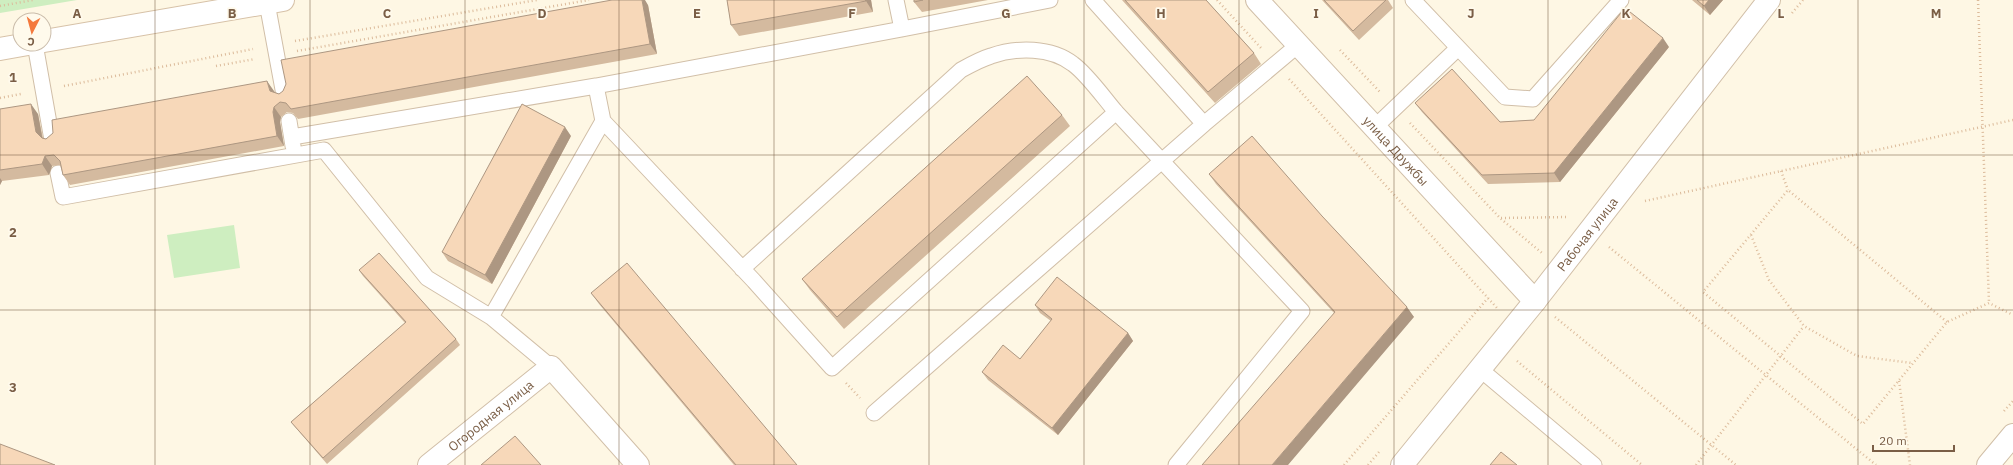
<svg xmlns="http://www.w3.org/2000/svg" width="2013" height="465" font-family="'IBM Plex Sans',sans-serif">
<style>
.green{fill:#ceeec0}
.lines{fill:none;stroke-linecap:round;stroke-linejoin:round}
.lane-casing{stroke:#d1bfa8;stroke-width:17}
.street-casing{stroke:#d1bfa8;stroke-width:24}
.secondary-casing{stroke:#d7c2a8;stroke-width:24}
.path{stroke:#dcbb9b;stroke-width:2.5;stroke-dasharray:1 3;stroke-linecap:butt}
.lane{stroke:#fff;stroke-width:15}
.street{stroke:#fff;stroke-width:22}
.secondary{stroke:#fff;stroke-width:22}
.wall{fill:#d4ba9f}
.shaded-wall{fill:#ad9782}
.building{fill:#f7d8b9;stroke:#ad9782}
.grid{fill:none;stroke:#7a5e46;stroke-width:1;stroke-opacity:0.55}
.labels{text-anchor:middle;stroke-width:3.5;stroke-linejoin:round;paint-order:stroke}
.street-label{font-size:13px;fill:#7a5e46;stroke:#fffaec}
.grid-label{font-size:13px;text-anchor:middle;font-weight:bold;fill:#7a5e46;stroke:#fffaec;stroke-width:3.5;stroke-linejoin:round;paint-order:stroke}
</style>
<rect width="100%" height="100%" fill="#fef7e4"/>
<!-- green -->
<path class="green" d="M0 0H77L0 13Z
M234 225 240 268 174 278 167 235Z"/>
<g class="lines">
<!-- lane casing -->
<g class="lane-casing">
<path id="lane" d="M265 0 267 3 284 95
M1093 0 1204 124 1298 45
M1413 0 1505 97 1533 99 1621 0
M902 29 1050 0
M35 44 52 140
M1116 112 1302 311 1176 465
M289 121 293 146
M1375 127 1458 48
M292 137 596 86
M58 173 63 197 324 150 427 278 491 317 551 367
M742 269 961 70C970 65 981 59 991 56 1017 47 1051 47 1073 64 1087 74 1104 98 1116 112L832 368 754 281 603 121 596 86 902 29 896 0
M491 317 603 121
M1481 370 1594 465
M874 413 1204 124"/>
</g>
<!-- street casing -->
<g class="street-casing">
<g id="street">
<path id="s1" d="M1257 0 1535 301"/>
<path id="s2" d="M429 465 551 367 638 465"/>
<path id="s3" d="M1402 465 1535 301 1769 0"/>
<path d="M1988 465 2013 435"/>
</g>
</g>
<!-- secondary casing -->
<g class="secondary-casing">
<path id="secondary" d="M44 41 283 0
M0 49 28 44"/>
</g>
<!-- path -->
<path class="path" d="M1217 0 1261 48
M1978 0 1989 303
M0 6 33 0
M1792 13 1803 0
M295 41 537 0
M1340 50 1380 92
M297 51 589 0
M216 66 255 59
M1289 79 1497 308
M64 86 253 49
M0 98 21 94
M1410 123 1500 218 1542 253
M1781 171 1788 190
M1645 201 2013 120
M1501 218 1568 217
M1751 235 1769 280 1804 326 1857 356 1912 363
M1609 247 1876 465
M1555 317 1736 465
M1947 322 1788 190 1703 292 1863 424 1947 322 1989 303 2013 315
M1517 361 1642 465
M1899 381 1910 465
M846 383 860 398
M2004 411 2013 401
M1344 465 1488 298
M1368 465 1379 452
M1696 465 1804 326"/>
<!-- lane -->
<use href="#lane" class="lane"/>
<!-- street -->
<use href="#street" class="street"/>
<!-- secondary -->
<use href="#secondary" class="secondary"/>
</g>
<!-- wall -->
<path class="wall" d="M727 0H871L873 12 739 36 731 25Z
M914 0H988L922 12 914 2Z
M1122 0H1206L1254 53 1261 64 1215 103Z
M1322 0H1388L1393 8 1359 40Z
M1692 0H1723L1710 15Z
M648 5 657 54 298 119 293 113 287 112 281 117 280 122 284 146 70 185 63 175 60 165 52 166 49 175 2 181 0 185V109L38 114 43 138 46 139 274 91 275 92 279 94Z
M1669 47 1560 182 1488 184 1422 112 1415 103 1500 122 1534 120Z
M1062 115 1070 126 844 329 810 290 802 279Z
M571 136 492 284 448 261 442 252Z
M1209 174 1322 216 1414 317 1334 313 1216 184Z
M359 270 456 339 460 345 327 464 296 428 291 422 405 323 363 276Z
M591 293 797 465H734L599 304Z
M1035 305 1128 333 1133 341 1058 435 988 380 982 372 1020 359 1051 321 1040 313Z"/>
<!-- shaded-wall -->
<path class="shaded-wall" d="M642 0H645L648 5 657 54 650 44Z
M865 0H871L873 12 866 1Z
M1709 0H1723L1710 15 1704 6Z
M1663 38 1669 47 1560 182 1554 173Z
M267 81 274 91 277 101 270 91Z
M31 104 38 114 43 142 36 132Z
M274 107 281 117 280 122 284 146 277 136 273 112Z
M565 127 571 136 492 284 485 275Z
M45 156 52 166 49 175 42 164Z
M0 178 2 181 0 185Z
M1407 307 1414 317 1288 465H1272Z
M1128 333 1133 341 1058 435 1052 428Z"/>
<!-- building -->
<path class="building" d="M612 0H642L650 44 291 109 286 103 280 102 274 107 273 112 277 136 63 175 60 161 54 155 45 156 42 164 0 170V109L31 104 36 132 42 138 46 139 53 133 52 120 267 81 270 91 279 94 283 91 286 84 281 60Z
M727 0H865L866 1 731 25Z
M914 0H923L914 2Z
M1125 0H1206L1254 53 1208 92Z
M1324 0H1386L1353 31Z
M1697 0H1709L1704 6Z
M1625 8 1663 38 1554 173 1482 175 1415 103 1452 69 1500 122 1534 120Z
M1027 76 1062 115 837 317 802 279Z
M522 104 565 127 485 275 442 252Z
M1252 136 1322 216 1407 307 1272 465H1202L1335 312 1209 174Z
M379 253 456 339 323 458 291 422 406 322 359 270Z
M627 263 797 465H736L591 293Z
M1057 277 1128 333 1052 428 982 372 1003 345 1020 359 1052 319 1035 305Z
M515 436 541 465H481Z
M0 444 55 465H0Z
M1501 452 1517 465H1490Z"/>
<!-- grid -->
<path class="grid" d="M155 0V465M310 0V465M465 0V465M619 0V465M774 0V465M929 0V465M1084 0V465M1239 0V465M1394 0V465M1548 0V465M1703 0V465M1858 0V465M0 155H2013M0 310H2013"/>
<g class="labels">
<!-- street labels -->
<g class="street-label">
<text dy="5" stroke="none"><textPath href="#s1" startOffset="205">улица Дружбы</textPath></text>
<text dy="5" stroke="none"><textPath href="#s3" startOffset="296">Рабочая улица</textPath></text>
<text dy="5" stroke="none"><textPath href="#s2" startOffset="79">Огородная улица</textPath></text>
</g>
</g>
<g class="grid-label">
<text x="77" y="18">A</text>
<text x="232" y="18">B</text>
<text x="387" y="18">C</text>
<text x="542" y="18">D</text>
<text x="697" y="18">E</text>
<text x="852" y="18">F</text>
<text x="1006" y="18">G</text>
<text x="1161" y="18">H</text>
<text x="1316" y="18">I</text>
<text x="1471" y="18">J</text>
<text x="1626" y="18">K</text>
<text x="1781" y="18">L</text>
<text x="1936" y="18">M</text>
<text x="13" y="82">1</text>
<text x="13" y="237">2</text>
<text x="13" y="392">3</text>
</g>
<!-- north arrow -->
<g transform="translate(32 32) rotate(186)"><circle r="19" fill="#fffaec" stroke="#cabcaa"/>
<path d="M0-3L7 15L0 10L-7 15Z" fill="#f4793d"/>
<text y="-6" font-size="11" font-weight="bold" text-anchor="middle" fill="#7a5e46">С</text>
</g>
<!-- scale -->
<path d="M1873 445v6h81v-6" fill="none" stroke="#7a5e46" stroke-width="2"/>
<text x="1879" y="445" font-size="12" fill="#7a5e46" stroke="#fffaec" stroke-width="3" paint-order="stroke">20 m</text>
</svg>
